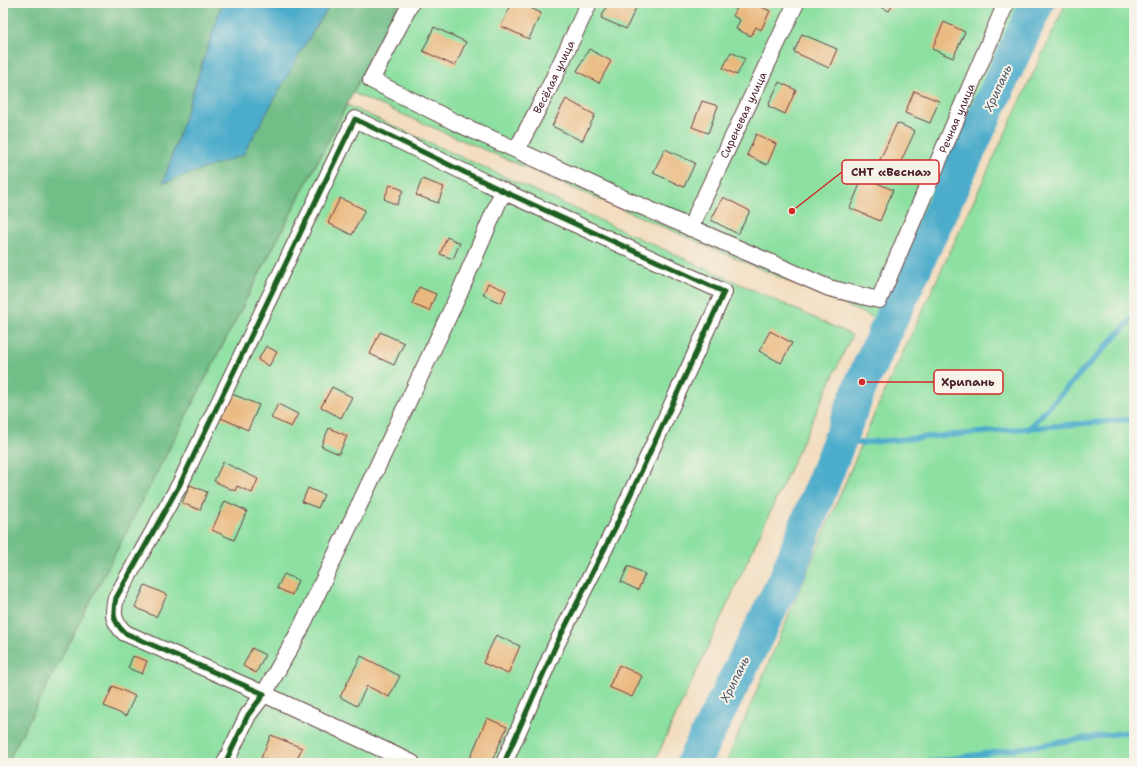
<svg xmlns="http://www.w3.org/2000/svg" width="1137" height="766" font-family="'Shantell Sans',sans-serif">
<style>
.green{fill:#8ce0a1;stroke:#6b8066}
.forest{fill:#71be87;stroke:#5e6e59}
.water{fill:#4caccb;stroke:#4b667b}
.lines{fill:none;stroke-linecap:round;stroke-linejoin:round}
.stream{stroke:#4caccb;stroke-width:5.5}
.river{stroke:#4caccb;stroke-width:34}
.building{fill:#eab87e}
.street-casing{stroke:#633c41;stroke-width:18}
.street{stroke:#fff;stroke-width:16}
.cycleway-casing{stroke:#f7f3e8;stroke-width:8}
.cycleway{stroke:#1b5e20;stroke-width:5}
.labels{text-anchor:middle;stroke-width:4;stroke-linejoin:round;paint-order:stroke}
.street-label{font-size:11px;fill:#4a1f2b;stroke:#f7f3e8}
.water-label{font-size:12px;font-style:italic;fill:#4b576b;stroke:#f7f3e8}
.leader{fill:none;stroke:#d62828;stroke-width:1.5}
.callout-dot{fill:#d62828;stroke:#f7f3e8;stroke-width:1.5}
.callout{fill:#f7f3e8;stroke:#d62828;stroke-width:1.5}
.callout-label{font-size:12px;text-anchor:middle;font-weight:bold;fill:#4a1f2b}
</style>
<rect width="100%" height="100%" fill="#f7f3e8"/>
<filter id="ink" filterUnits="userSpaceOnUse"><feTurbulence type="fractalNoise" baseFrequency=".025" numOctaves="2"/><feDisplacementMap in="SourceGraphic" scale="8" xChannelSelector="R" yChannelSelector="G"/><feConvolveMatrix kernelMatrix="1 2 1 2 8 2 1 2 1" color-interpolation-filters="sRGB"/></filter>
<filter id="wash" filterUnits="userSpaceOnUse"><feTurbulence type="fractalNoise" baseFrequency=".012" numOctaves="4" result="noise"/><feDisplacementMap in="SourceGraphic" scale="16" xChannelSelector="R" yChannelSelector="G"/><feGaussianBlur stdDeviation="0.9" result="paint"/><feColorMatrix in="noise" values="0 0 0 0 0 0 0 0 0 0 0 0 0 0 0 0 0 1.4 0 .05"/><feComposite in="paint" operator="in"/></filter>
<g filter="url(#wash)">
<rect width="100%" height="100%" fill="#f3ddbf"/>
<!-- green -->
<path class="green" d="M399 3H1055L902 330 353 93Z
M1066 3H1134V763H726L877 408Z
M347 105 852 335 654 763H7Z"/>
<!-- forest -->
<path class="forest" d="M3 3H222L163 183 303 48 331 3H399L7 763H3Z"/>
<!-- water -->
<path class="water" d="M222 3H331L303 48 243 155 163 183Z"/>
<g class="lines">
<!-- stream -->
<path class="stream" d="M1028 429 1134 317
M837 445 1134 419
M923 763 1134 731"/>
<!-- river -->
<path class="river" d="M693 763 786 578 862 382 1037 3"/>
</g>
<g id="blocks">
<!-- building -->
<path class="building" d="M512 3H520L541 13 529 39 501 26Z
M608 3H624L636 8 626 29 601 18Z
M739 3H753L770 11 761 30 756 27 751 36 736 29 740 20 733 16Z
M873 3H894L889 11Z
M963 3H977L975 8Z
M944 22 965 32 953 58 932 49Z
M434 27 466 42 455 66 423 51Z
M802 34 837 49 829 68 794 52Z
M589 49 611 61 599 83 577 71Z
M731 52 745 59 737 75 723 68Z
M779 82 796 90 785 114 768 106Z
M914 91 939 101 930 123 905 113Z
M566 99 595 115 582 141 552 126Z
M702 101 718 106 708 133 692 127Z
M897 123 915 131 896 172 878 164Z
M756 134 776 144 767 165 747 155Z
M665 149 695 163 684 187 653 173Z
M863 177 893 190 880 221 850 208Z
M422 179 444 187 438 203 416 195Z
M390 185 403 190 397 205 384 199Z
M723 197 750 211 738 234 711 220Z
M340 198 365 210 352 235 328 223Z
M447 237 460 243 453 259 440 254Z
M488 283 506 291 501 303 483 295Z
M419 287 436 294 429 311 412 304Z
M770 331 792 343 781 363 759 351Z
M380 332 404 343 394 365 370 354Z
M266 346 277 352 269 366 258 360Z
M332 387 352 397 341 418 321 407Z
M232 394 259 405 248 430 221 418Z
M278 404 298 414 291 427 271 418Z
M329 428 347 436 339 454 321 446Z
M223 462 258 479 252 493 237 486 235 491 214 481Z
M190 485 207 492 200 510 182 503Z
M308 488 324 495 318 508 302 502Z
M225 501 247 511 234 540 212 530Z
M628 566 645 574 638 590 621 582Z
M284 574 298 580 292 595 277 588Z
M145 585 167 595 156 617 135 607Z
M496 635 520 646 508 674 483 663Z
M252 648 265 655 256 673 243 666Z
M133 656 147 661 142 674 128 668Z
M361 656 400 676 389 697 367 686 357 706 340 697Z
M619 665 642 676 632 697 609 687Z
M113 686 135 696 126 716 104 706Z
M487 718 507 727 491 763H468Z
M271 735 302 748 295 763H273L261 758Z"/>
</g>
</g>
<g filter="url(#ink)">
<use href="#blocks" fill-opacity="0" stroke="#633c41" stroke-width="1"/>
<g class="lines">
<!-- street casing -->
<g class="street-casing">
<g id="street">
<path id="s1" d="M411 3 371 80 457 123 611 193 829 288 879 300 1006 3"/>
<path id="s2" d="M517 149 549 88 589 3"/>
<path id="s3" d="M690 228 796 3"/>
<path d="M225 763 248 715 264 694 125 633C113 622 112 614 116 598L180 484 355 119 503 191 724 292 616 526 556 645 504 763"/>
<path d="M412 763 264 694 300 630 459 294 503 191"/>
</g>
</g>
<!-- street -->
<use href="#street" class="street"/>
<!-- cycleway casing -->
<g class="cycleway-casing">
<path id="cycleway" d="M225 763 248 715 264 694 125 633C113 622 112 614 116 598L180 484 355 119 503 191 724 292 616 526 556 645 504 763"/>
</g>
<!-- cycleway -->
<use href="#cycleway" class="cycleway"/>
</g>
</g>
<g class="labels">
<!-- street labels -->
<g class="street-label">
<text dy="4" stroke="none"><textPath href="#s2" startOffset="81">Весёлая улица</textPath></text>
<text dy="4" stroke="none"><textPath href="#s3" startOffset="125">Сиреневая улица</textPath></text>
<text dy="4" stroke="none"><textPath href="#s1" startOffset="839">Речная улица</textPath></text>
</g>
<!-- water labels -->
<g class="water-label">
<text transform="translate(998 88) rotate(-65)" y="4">Хрипань</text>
<text transform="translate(735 679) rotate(-63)" y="4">Хрипань</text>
</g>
</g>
<!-- callouts -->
<path class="leader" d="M792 211L842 172M862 382L934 382"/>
<g class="callout-dot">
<circle cx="792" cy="211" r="4"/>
<circle cx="862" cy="382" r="4"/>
</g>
<g class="callout">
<rect x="842" y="160" width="97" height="24" rx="4"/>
<rect x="934" y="370" width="69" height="24" rx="4"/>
</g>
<g class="callout-label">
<text x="891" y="176">СНТ «Весна»</text>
<text x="968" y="386">Хрипань</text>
</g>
<!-- margin -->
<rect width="1137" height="766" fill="none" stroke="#f7f3e8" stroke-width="16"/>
</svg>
